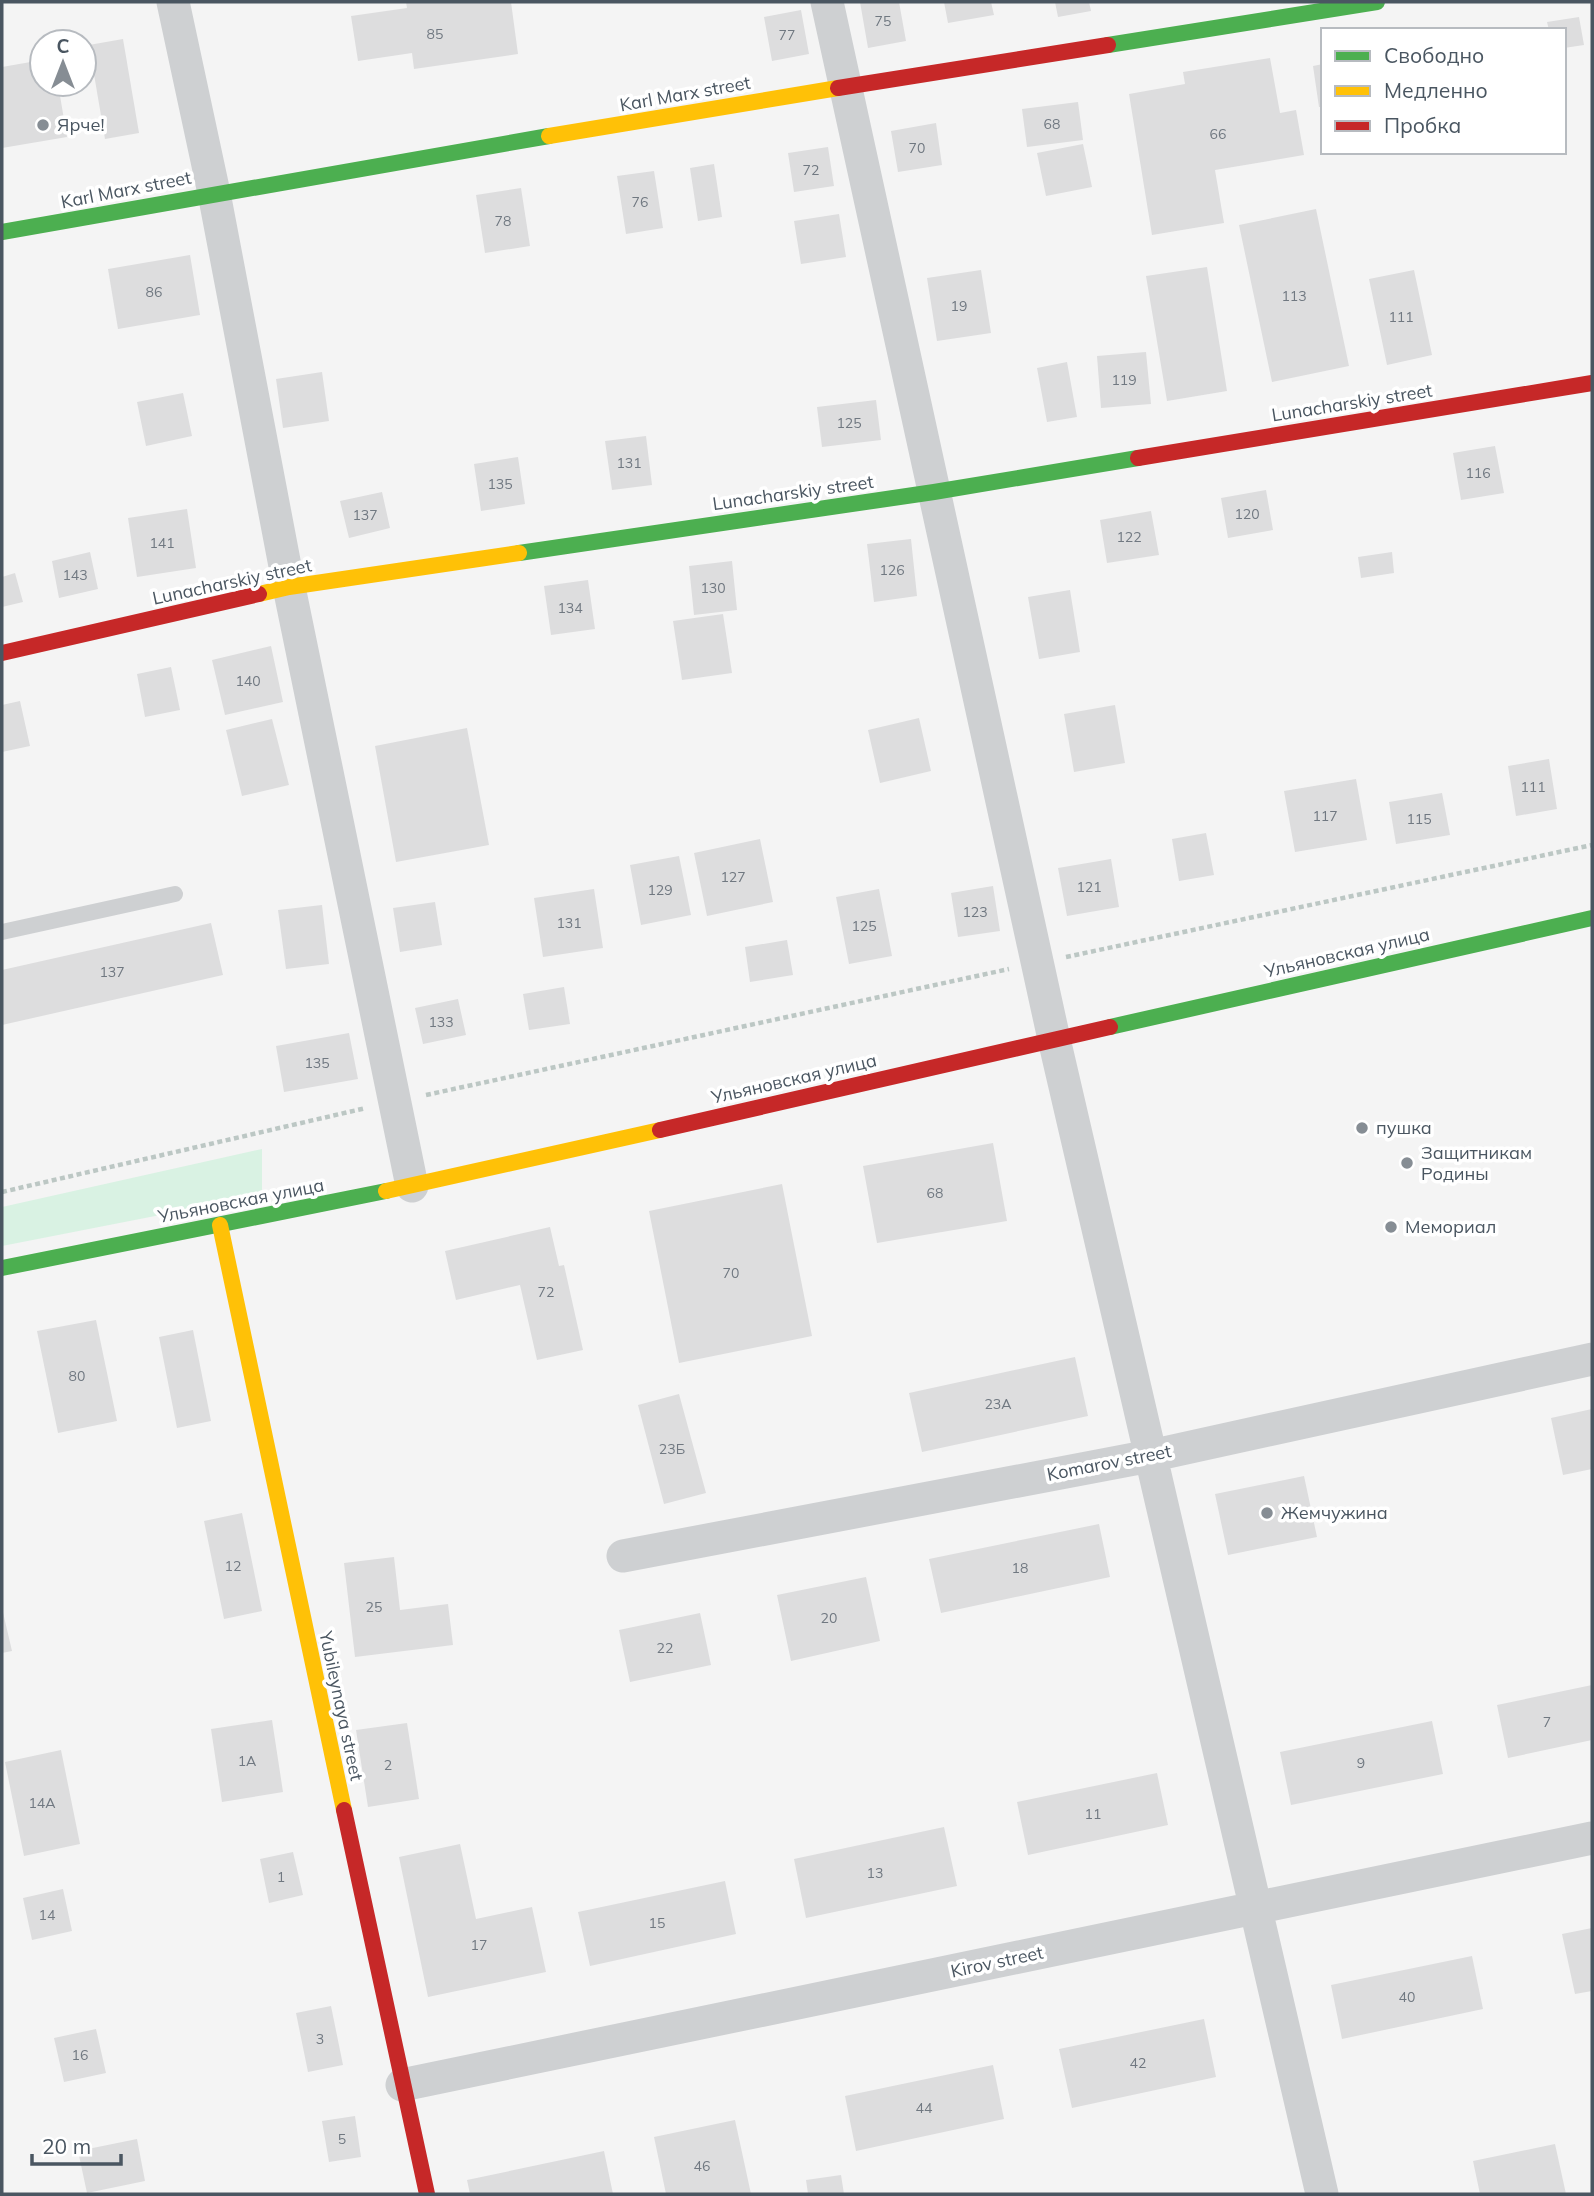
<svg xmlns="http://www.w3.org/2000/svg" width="1594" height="2196" font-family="Mulish,sans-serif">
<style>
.green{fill:#d9f2e3}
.building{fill:#ddddde}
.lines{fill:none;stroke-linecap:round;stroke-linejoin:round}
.path{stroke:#bcc7c4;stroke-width:4.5;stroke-dasharray:5 3.5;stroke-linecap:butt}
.lane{stroke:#ced0d2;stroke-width:16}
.street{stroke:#ced0d2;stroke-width:33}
.fast{stroke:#4caf50;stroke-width:16}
.slow{stroke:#ffc107;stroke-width:16}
.jam{stroke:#c62828;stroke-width:16}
.poi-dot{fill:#868d94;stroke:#fff;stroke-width:2.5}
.labels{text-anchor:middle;stroke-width:7;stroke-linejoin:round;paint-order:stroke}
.number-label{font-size:14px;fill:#707881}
.street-label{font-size:18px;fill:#4a5661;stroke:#fff}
.poi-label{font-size:18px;fill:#4a5661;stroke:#fff;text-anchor:start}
</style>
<rect width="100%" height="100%" fill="#f4f4f4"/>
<!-- green -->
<path class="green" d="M262 1149V1195L2 1246V1207Z"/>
<!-- building -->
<path class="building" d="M406 2H511L518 54 414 69 412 53 358 61 351 16 407 8Z
M860 2H899L906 41 868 48Z
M944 2H991L994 15 948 23Z
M1055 2H1089L1091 11 1058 17Z
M801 10 809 54 772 61 764 17Z
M1579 17 1584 45 1564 48V30H1549L1547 22Z
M123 39 139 133 105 139 89 45Z
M1270 58 1280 113 1296 110 1304 155 1215 170 1224 223 1152 235 1129 94 1185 84 1183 72Z
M42 60V84H58L67 137 2 148V67Z
M1323 64V107H1319L1313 66Z
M1078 102 1083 140 1027 147 1022 109Z
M936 123 942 165 898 172 891 131Z
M1083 144 1092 187 1046 196 1037 153Z
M828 147 834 186 794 192 788 153Z
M714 164 722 217 698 221 690 168Z
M654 171 663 228 626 234 617 176Z
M521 188 530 246 485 253 476 195Z
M1316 209 1349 366 1272 382 1239 225Z
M839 214 846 257 801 264 794 221Z
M190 255 200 315 118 329 108 269Z
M1207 267 1227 391 1167 401 1146 276Z
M981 270 991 333 937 341 927 278Z
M1414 270 1432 355 1387 365 1369 279Z
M1146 352 1151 404 1101 408 1097 356Z
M1067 362 1077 417 1047 422 1037 368Z
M322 372 329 421 283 428 276 379Z
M183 393 192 436 146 446 137 402Z
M876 400 881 440 822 447 817 407Z
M646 436 652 485 612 490 605 441Z
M1495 446 1504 493 1461 500 1453 453Z
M518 457 525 504 481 511 474 464Z
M1266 490 1273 530 1228 538 1221 498Z
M382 492 390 528 349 538 340 501Z
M187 509 196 568 137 577 128 518Z
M1151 511 1159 555 1107 563 1100 520Z
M911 539 917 596 874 602 867 544Z
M90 552 98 589 59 598 52 561Z
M1392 552 1394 573 1361 578 1358 557Z
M732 561 737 610 694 615 689 566Z
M15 573 23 602 2 607V577Z
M588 580 595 629 551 635 544 586Z
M1070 590 1080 652 1039 659 1028 597Z
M723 614 732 673 682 680 673 621Z
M271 646 283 702 225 715 212 660Z
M171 667 180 710 145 717 137 674Z
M20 701 30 746 2 752V705Z
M1115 705 1125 763 1074 772 1064 714Z
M919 718 931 771 880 783 868 730Z
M272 719 289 785 242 796 226 730Z
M467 728 489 845 396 862 375 746Z
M1549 759 1557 809 1516 816 1508 766Z
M1356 779 1367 840 1295 852 1284 791Z
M1442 793 1450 835 1396 844 1389 802Z
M1206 833 1214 875 1179 881 1172 839Z
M760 839 773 902 707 916 694 853Z
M679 856 691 915 641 925 630 865Z
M1111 859 1119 907 1067 916 1058 868Z
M993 886 1000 931 958 937 951 893Z
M594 889 603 948 543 957 534 898Z
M879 889 892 956 849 964 836 897Z
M435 902 442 945 400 952 393 908Z
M322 905 329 964 286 969 278 910Z
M211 923 223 975 2 1025V970Z
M787 940 793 975 750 982 745 947Z
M564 987 570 1024 529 1030 523 994Z
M458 999 466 1035 423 1044 415 1008Z
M349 1033 358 1079 284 1092 276 1046Z
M993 1143 1007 1221 877 1243 863 1166Z
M782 1184 812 1336 679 1363 649 1211Z
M550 1227 559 1266 564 1265 583 1350 537 1360 520 1285 456 1300 445 1251Z
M96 1320 117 1421 58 1433 37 1331Z
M193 1330 211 1421 177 1428 159 1337Z
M1075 1357 1088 1416 922 1452 909 1393Z
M679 1394 706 1493 664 1504 638 1405Z
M1592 1409V1469L1563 1475 1551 1418Z
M1304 1476 1317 1537 1228 1555 1215 1494Z
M242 1513 262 1611 224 1619 204 1521Z
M1099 1524 1110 1577 941 1613 929 1559Z
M394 1557 400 1610 448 1604 453 1645 355 1657 344 1563Z
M866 1577 880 1641 791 1661 777 1595Z
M2 1608 12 1651 2 1653Z
M700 1613 711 1665 630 1682 619 1630Z
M1592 1685V1740L1508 1758 1497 1705Z
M272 1720 283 1792 222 1802 211 1729Z
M1432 1721 1443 1774 1291 1805 1280 1752Z
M407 1723 419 1799 368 1807 356 1730Z
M61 1750 80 1844 24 1856 5 1762Z
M1157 1773 1168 1825 1028 1855 1017 1802Z
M944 1827 957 1886 806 1918 794 1859Z
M460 1844 476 1919 532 1907 546 1972 428 1997 399 1857Z
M293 1852 303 1895 269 1903 260 1859Z
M725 1881 736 1934 590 1966 578 1912Z
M63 1889 72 1931 32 1940 23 1898Z
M1592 1928V1991L1575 1994 1562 1934Z
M1472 1956 1483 2009 1342 2039 1331 1985Z
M331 2006 343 2065 308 2072 296 2013Z
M1204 2019 1216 2077 1072 2108 1059 2049Z
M96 2029 106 2073 64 2082 54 2038Z
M993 2065 1004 2119 856 2151 845 2096Z
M355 2116 361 2157 329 2162 322 2121Z
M735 2120 751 2194H666L654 2137Z
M137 2139 145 2181 87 2193 78 2151Z
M1555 2144 1566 2194H1480L1473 2161Z
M604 2151 613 2194H470L467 2180Z
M841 2175 844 2194H808L806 2180Z"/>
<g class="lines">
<!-- path -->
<path class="path" d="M1066 957 1592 845
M426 1095 1009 969
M2 1192 366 1108"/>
<!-- lane -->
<path class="lane" d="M2 932 175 894"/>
<!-- street -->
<path class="street" d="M173 2 214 193 289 587 412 1186
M827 2 1054 1039 1322 2194
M623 1556 1150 1456 1592 1359
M402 2085 1592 1838"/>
<!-- fast -->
<path class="fast" d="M1108 45 1377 2
M2 232 549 136
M519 553 934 492 1138 458
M1110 1027 1592 918
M2 1268 386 1191"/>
<!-- slow -->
<path class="slow" d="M549 136 838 88
M259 594 289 587 519 553
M386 1191 660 1130
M220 1225 344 1810"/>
<!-- jam -->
<path class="jam" d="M838 88 1108 45
M1138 458 1592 383
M2 653 259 594
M660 1130 1110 1027
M344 1810 427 2194"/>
</g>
<!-- markers -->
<g class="poi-dot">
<circle cx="43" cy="125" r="7"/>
<circle cx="1362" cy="1128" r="7"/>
<circle cx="1407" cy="1163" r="7"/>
<circle cx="1391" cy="1227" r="7"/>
<circle cx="1267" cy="1513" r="7"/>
</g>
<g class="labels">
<!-- number labels -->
<g class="number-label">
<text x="883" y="26">75</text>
<text x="435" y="39">85</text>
<text x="787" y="40">77</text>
<text x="1052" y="129">68</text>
<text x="1218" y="139">66</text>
<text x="917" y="153">70</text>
<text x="811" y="175">72</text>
<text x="640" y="207">76</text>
<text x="503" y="226">78</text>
<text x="154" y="297">86</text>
<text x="1294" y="301">113</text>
<text x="959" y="311">19</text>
<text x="1401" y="322">111</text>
<text x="1124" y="385">119</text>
<text x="849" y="428">125</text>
<text x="629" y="468">131</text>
<text x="1478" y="478">116</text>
<text x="500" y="489">135</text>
<text x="1247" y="519">120</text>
<text x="365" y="520">137</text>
<text x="1129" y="542">122</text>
<text x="162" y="548">141</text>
<text x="892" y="575">126</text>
<text x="75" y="580">143</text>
<text x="713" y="593">130</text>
<text x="570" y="613">134</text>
<text x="248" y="686">140</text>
<text x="1533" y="792">111</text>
<text x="1325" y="821">117</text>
<text x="1419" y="824">115</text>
<text x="733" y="882">127</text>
<text x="1089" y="892">121</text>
<text x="660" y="895">129</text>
<text x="975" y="917">123</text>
<text x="569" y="928">131</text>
<text x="864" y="931">125</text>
<text x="112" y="977">137</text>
<text x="441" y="1027">133</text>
<text x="317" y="1068">135</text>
<text x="935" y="1198">68</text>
<text x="731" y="1278">70</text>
<text x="546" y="1297">72</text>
<text x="77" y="1381">80</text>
<text x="998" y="1409">23А</text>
<text x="672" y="1454">23Б</text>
<text x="233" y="1571">12</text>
<text x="1020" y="1573">18</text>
<text x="374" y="1612">25</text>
<text x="829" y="1623">20</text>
<text x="665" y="1653">22</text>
<text x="1547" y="1727">7</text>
<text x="247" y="1766">1А</text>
<text x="1361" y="1768">9</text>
<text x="388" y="1770">2</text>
<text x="42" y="1808">14А</text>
<text x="1093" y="1819">11</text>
<text x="875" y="1878">13</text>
<text x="281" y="1882">1</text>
<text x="47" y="1920">14</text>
<text x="657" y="1928">15</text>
<text x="479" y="1950">17</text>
<text x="1407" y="2002">40</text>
<text x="320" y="2044">3</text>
<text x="80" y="2060">16</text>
<text x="1138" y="2068">42</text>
<text x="924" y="2113">44</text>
<text x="342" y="2144">5</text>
<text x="702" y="2171">46</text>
</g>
<!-- street labels -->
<g class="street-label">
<text transform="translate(685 94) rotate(-10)" y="6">Karl Marx street</text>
<text transform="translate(126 190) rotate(-11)" y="6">Karl Marx street</text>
<text transform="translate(1352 403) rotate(-9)" y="6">Lunacharskiy street</text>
<text transform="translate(793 493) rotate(-8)" y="6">Lunacharskiy street</text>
<text transform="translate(232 582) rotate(-12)" y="6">Lunacharskiy street</text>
<text transform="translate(1347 953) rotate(-13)" y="6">Ульяновская улица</text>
<text transform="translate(794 1079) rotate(-13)" y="6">Ульяновская улица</text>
<text transform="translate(241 1201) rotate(-11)" y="6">Ульяновская улица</text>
<text transform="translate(1109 1463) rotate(-11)" y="6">Komarov street</text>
<text transform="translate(341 1706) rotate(78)" y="6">Yubileynaya street</text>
<text transform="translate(997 1962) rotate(-12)" y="6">Kirov street</text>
</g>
<!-- poi labels -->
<g class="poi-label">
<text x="57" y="131">Ярче!</text>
<text x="1376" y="1134">пушка</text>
<text x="1421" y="1159">Защитникам<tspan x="1421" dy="21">Родины</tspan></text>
<text x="1405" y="1233">Мемориал</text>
<text x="1281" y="1519">Жемчужина</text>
</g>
</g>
<!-- border -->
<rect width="1594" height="2196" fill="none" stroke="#4a5661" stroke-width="7"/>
<!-- legend -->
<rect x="1321" y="28" width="245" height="126" fill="#ffffff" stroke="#b7bbc0" stroke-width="2"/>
<rect x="1335" y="51" width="35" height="10" fill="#4caf50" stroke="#b7bbc0" stroke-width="2"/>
<text x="1384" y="63" font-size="21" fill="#4a5661">Свободно</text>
<rect x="1335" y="86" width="35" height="10" fill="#ffc107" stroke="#b7bbc0" stroke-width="2"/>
<text x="1384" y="98" font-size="21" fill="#4a5661">Медленно</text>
<rect x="1335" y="121" width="35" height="10" fill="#c62828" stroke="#b7bbc0" stroke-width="2"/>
<text x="1384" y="133" font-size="21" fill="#4a5661">Пробка</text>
<!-- north arrow -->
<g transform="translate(63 63)"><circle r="33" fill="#ffffff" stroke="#b7bbc0" stroke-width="2"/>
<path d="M0-5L12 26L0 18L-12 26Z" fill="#868d94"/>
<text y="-10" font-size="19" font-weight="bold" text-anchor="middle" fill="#4a5661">С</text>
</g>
<!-- scale -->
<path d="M32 2154v10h89v-10" fill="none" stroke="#4a5661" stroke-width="3.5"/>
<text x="42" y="2154" font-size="21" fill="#4a5661" stroke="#ffffff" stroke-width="5" paint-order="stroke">20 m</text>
</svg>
